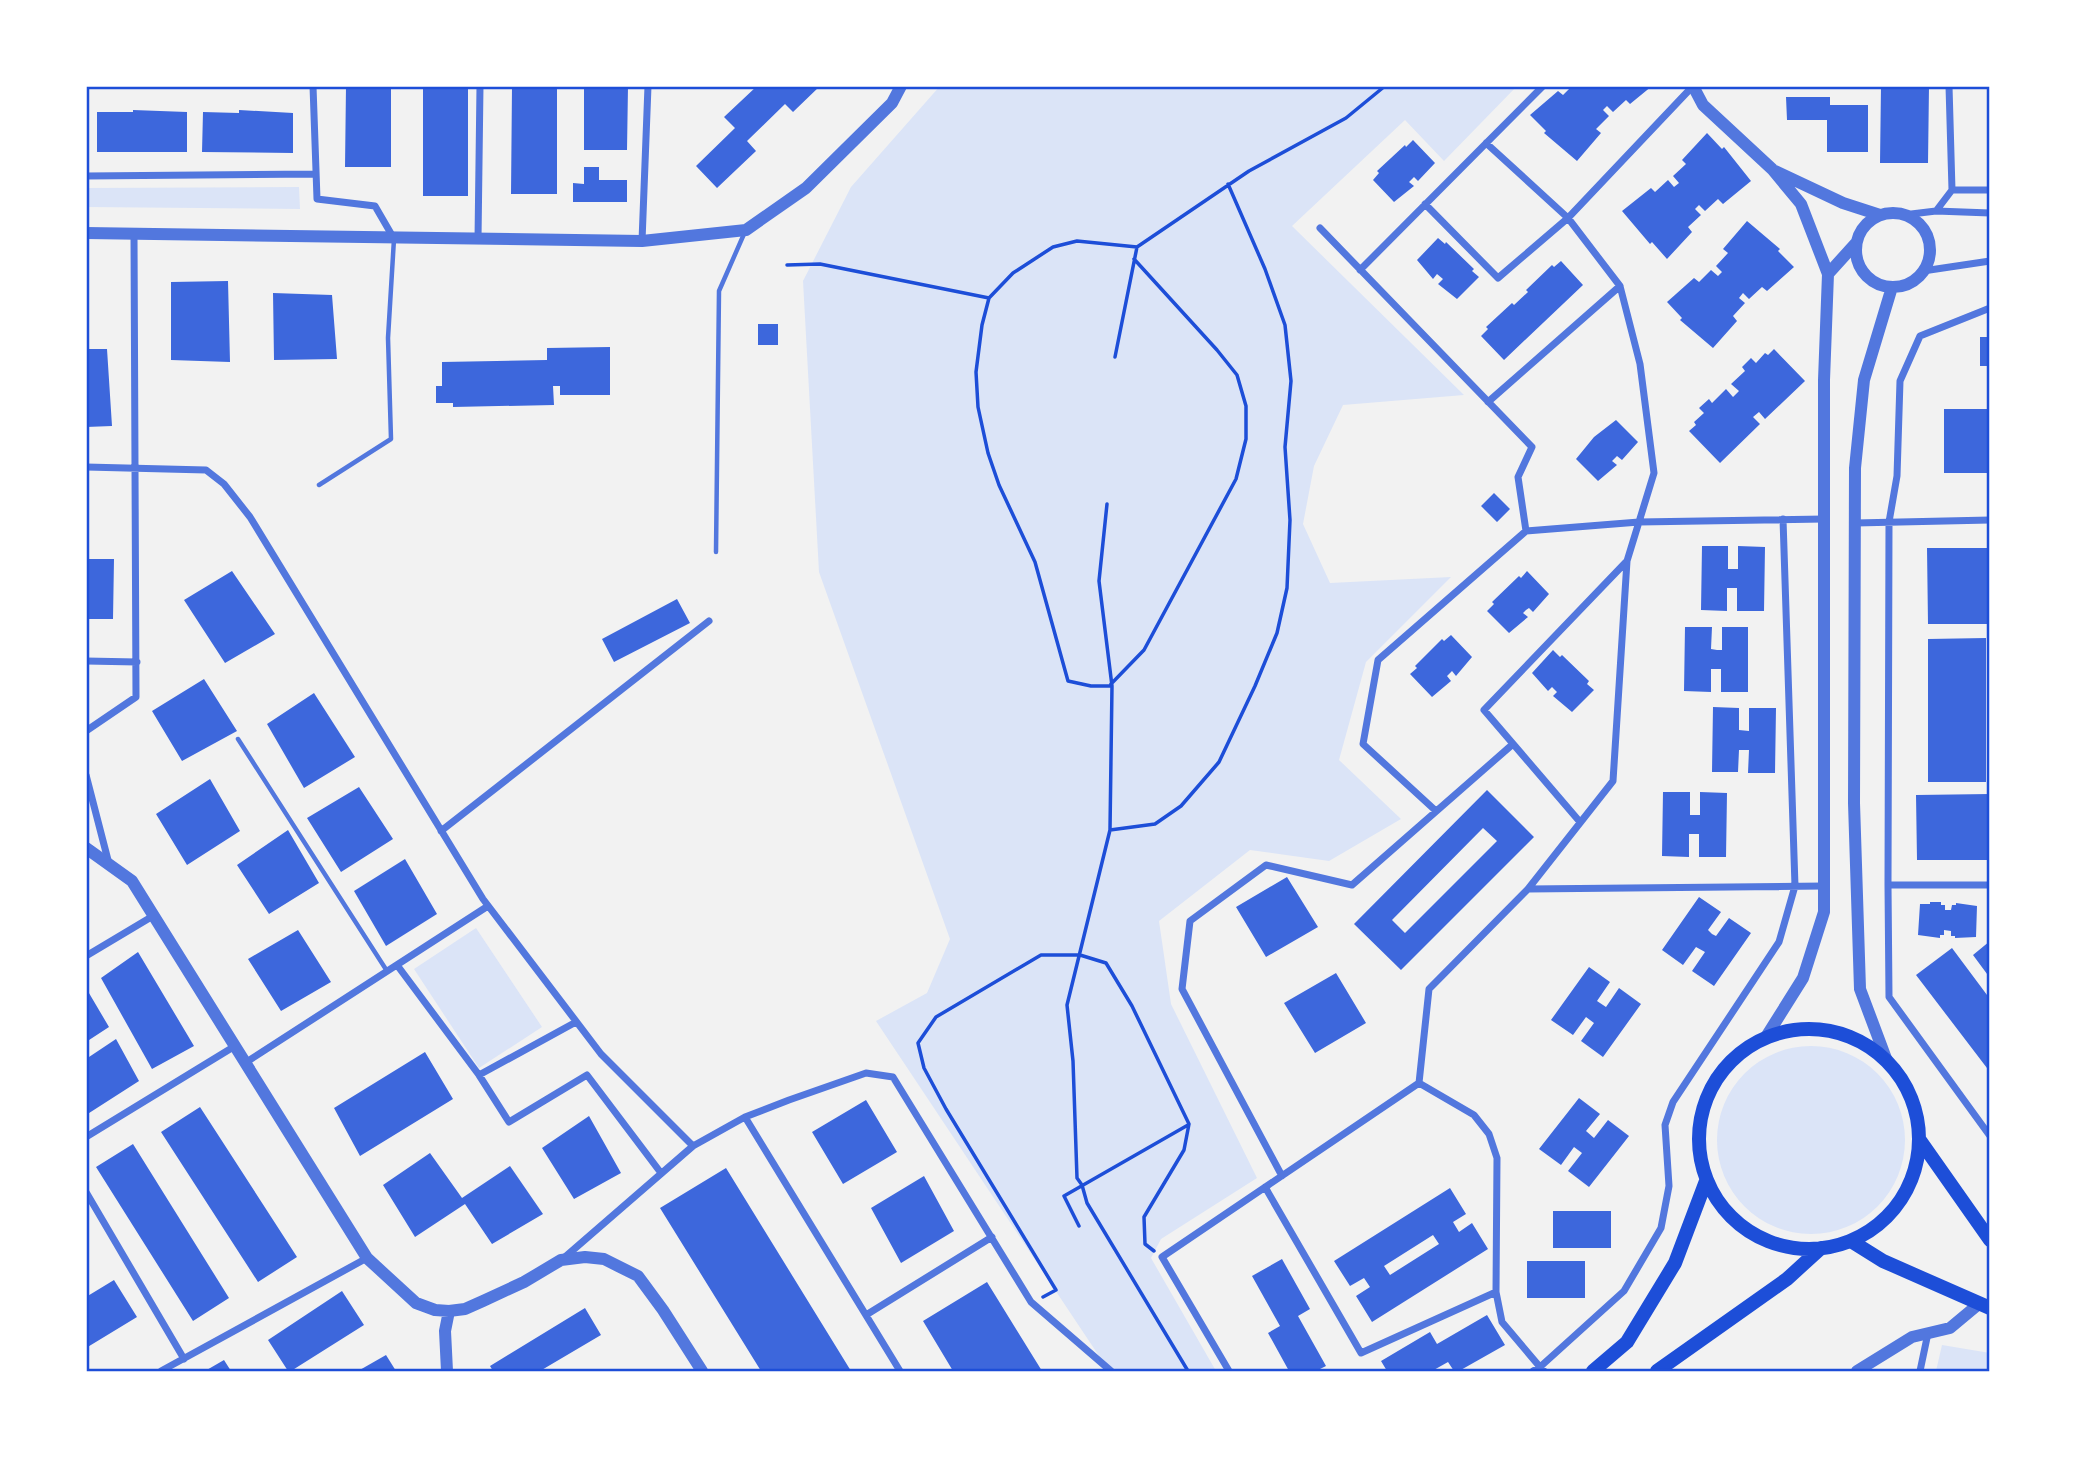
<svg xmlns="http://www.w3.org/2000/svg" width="2076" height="1457" font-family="Overpass,sans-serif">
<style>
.green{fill:#dbe4f7}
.building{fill:#3d67dc;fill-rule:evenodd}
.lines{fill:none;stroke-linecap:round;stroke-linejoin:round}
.path{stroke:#1d4ed8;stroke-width:3.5}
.service{stroke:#5277de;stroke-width:4.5}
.minor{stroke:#5277de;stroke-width:7}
.tertiary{stroke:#5277de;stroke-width:12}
.secondary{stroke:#1d4ed8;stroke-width:14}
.neatline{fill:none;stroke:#1d4ed8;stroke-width:2.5}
</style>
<rect width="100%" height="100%" fill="#f2f2f2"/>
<!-- green -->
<path class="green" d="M940 86H1517L1444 161 1405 120 1292 226 1464 395 1343 405 1314 466 1303 524 1330 583 1451 577 1366 662 1339 760 1401 819 1329 861 1250 850 1159 921 1171 1004 1257 1178 1161 1239 1151 1258 1216 1371H1109L876 1021 927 993 950 939 819 572 803 281 851 187Z
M299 187 300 209 86 207V188Z
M476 928 542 1027 479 1068 414 969Z
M1717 1140a94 94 0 1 1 188 0a94 94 0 1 1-188 0Z
M1942 1345 1990 1353V1371H1936Z"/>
<!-- building -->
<path class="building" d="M346 86H391V167H345Z
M423 86H468V196H423Z
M512 86H557V194H511Z
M584 86H628L627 150H584Z
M757 86H768L771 89 774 86H820L793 112 785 104 747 141 756 151 717 188 696 166 735 128 724 117Z
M1572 86H1578L1581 89 1585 86H1652L1630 104 1626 100 1613 112 1607 106 1603 110 1609 116 1596 129 1601 133 1577 161 1544 133 1546 131 1530 115 1558 91 1563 95Z
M1881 86H1929L1928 163H1880Z
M1786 97H1830V105H1868V152H1827V120H1787Z
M133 110 187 112V152H97V112H133Z
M239 110 293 113V153L202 152 203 112 239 113Z
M1707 133 1722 149 1724 147 1751 181 1723 204 1718 199 1705 211 1699 205 1695 209 1701 215 1688 227 1692 232 1667 259 1652 242 1650 244 1622 211 1651 188 1655 192 1668 180 1674 187 1679 183 1673 176 1686 164 1682 160Z
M1413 140 1435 163 1418 181 1414 177 1409 182 1414 186 1394 202 1373 180 1379 173 1377 171 1405 145 1406 147Z
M584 167H599V180H627V202H573V183L584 184Z
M1747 221 1780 249 1778 251 1794 267 1767 291 1762 287 1749 299 1743 293 1739 298 1745 303 1733 316 1737 321 1713 348 1680 320 1682 318 1667 302 1694 278 1699 282 1711 270 1718 276 1722 272 1716 266 1728 253 1723 249Z
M1438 238 1445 244 1446 242 1474 269 1472 271 1479 277 1457 299 1438 284 1443 279 1437 274 1433 279 1417 260Z
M1561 261 1583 285 1504 360 1481 336 1488 329 1486 327 1512 303 1514 305 1528 292 1526 290 1552 265 1554 267Z
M228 281 230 362 171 360V282Z
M273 293 332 295 337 359 274 360Z
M758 324H778V345H758Z
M1980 337H1990V366H1980Z
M610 347V395H560V386H553L554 405 453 407V403H436V386H442V362L547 360V348Z
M86 349H107L112 426 86 427Z
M1774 349 1805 381 1765 419 1759 412 1753 417 1760 424 1720 463 1689 431 1696 425 1694 422 1704 413 1699 408 1709 399 1712 403 1726 389 1733 397 1739 391 1731 384 1745 371 1742 367 1751 358 1756 363 1765 353 1768 355Z
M1944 409H1990V473H1944Z
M1616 420 1638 442 1622 460 1617 456 1612 461 1617 465 1598 481 1576 459 1594 437Z
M1494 493 1510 509 1497 522 1481 506Z
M1702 546H1728V569H1738V546L1765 547 1764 611H1737V588H1727V611L1701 610Z
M1927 548H1990V624H1928Z
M86 559H114L113 619H86Z
M232 571 275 634 225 663 184 600Z
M1527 571 1549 594 1533 612 1529 608 1526 610 1523 613 1528 617 1509 633 1487 611 1494 604 1492 602 1519 576 1521 578Z
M677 599 690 623 614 662 602 639Z
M1685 627H1712L1711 649 1717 650H1722V627H1748V692H1721V669H1711V692L1684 691Z
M1451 635 1472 657 1456 676 1452 671 1447 676 1451 681 1432 697 1410 674 1417 668 1415 666 1442 639 1444 641Z
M1986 638V782H1928V639Z
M1553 650 1560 657 1562 655 1589 681 1587 684 1594 690 1572 712 1553 696 1557 692 1552 687 1548 691 1532 673Z
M204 679 237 731 182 761 152 711Z
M314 693 355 757 304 788 267 724Z
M1713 707 1739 708V730L1749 731V708H1776L1775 773H1748L1749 750H1739L1738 772H1712Z
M210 779 240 831 187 865 156 814Z
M359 787 393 839 341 872 307 818Z
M1487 790 1534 837 1401 970 1354 924ZM1483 828 1497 841 1405 933 1392 920Z
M1663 792H1690V815H1700V792L1727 793 1726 857H1699V834H1689V857L1662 856Z
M1990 794V860H1917L1916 795Z
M288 830 319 883 269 914 237 865Z
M405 859 437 914 386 946 354 891Z
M1287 877 1318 927 1266 957 1236 907Z
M1699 897 1721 912 1708 930 1712 934 1716 936 1729 918 1751 933 1714 986 1692 971 1705 952 1696 947 1683 965 1662 950Z
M1930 902H1941V905H1945V910H1951L1952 905H1956V903L1977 906 1976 937 1955 938V936H1951V931L1944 930V935H1940V938L1918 935 1920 904H1930Z
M298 930 331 982 281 1011 248 959Z
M1990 941V978L1973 955Z
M1952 948 1990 999V1072L1916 975Z
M138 952 194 1046 152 1069 101 978Z
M1589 967 1610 982 1597 1001 1606 1007 1619 988 1641 1004 1603 1057 1581 1041 1594 1023 1586 1017 1573 1035 1551 1020Z
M1336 973 1366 1023 1315 1053 1284 1003Z
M86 988 109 1027 86 1042Z
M116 1039 139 1081 86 1115V1059Z
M425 1052 453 1099 360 1156 334 1108Z
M1579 1098 1600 1114 1586 1131 1594 1138 1608 1120 1629 1136 1589 1187 1568 1171 1582 1153 1574 1147 1561 1165 1539 1149Z
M866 1100 897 1152 843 1184 812 1132Z
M200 1107 297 1257 258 1282 161 1132Z
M589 1116 621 1173 574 1199 542 1148Z
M133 1144 229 1298 193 1321 96 1167Z
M430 1153 462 1198 510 1166 543 1214 492 1244 465 1204 415 1237 383 1185Z
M726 1168 851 1371H761L660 1208Z
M924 1176 954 1231 901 1263 871 1208Z
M1450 1188 1466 1214 1453 1222 1459 1232 1472 1223 1488 1249 1372 1322 1356 1296 1370 1287 1364 1278 1350 1286 1334 1261ZM1433 1235 1439 1244 1390 1275 1384 1266Z
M1553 1211H1611V1248H1553Z
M1282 1259 1310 1309 1298 1316 1326 1366 1316 1371H1289L1268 1333 1280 1326 1252 1276Z
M1527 1261H1585V1298H1527Z
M114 1280 137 1317 86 1348V1297Z
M987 1282 1042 1371H953L923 1321Z
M342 1291 364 1325 291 1371H288L268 1340Z
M585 1308 601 1335 540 1371H493L490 1366Z
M1487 1315 1505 1345 1459 1371H1454L1448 1362 1432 1371H1387L1381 1361 1430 1332 1437 1344Z
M386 1355 396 1371H358Z
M224 1360 231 1371H205Z"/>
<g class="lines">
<!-- path -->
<path class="path" d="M787 265 820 264 989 298
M1115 357 1137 247 1249 171 1346 118 1385 86
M1107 504 1099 581 1112 686 1110 830 1067 1005 1073 1061 1077 1178 1082 1185 1087 1203 1188 1371
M1111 684 1144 650 1236 479 1246 439V406L1237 375 1217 350 1134 259
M1112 686H1091L1068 681 1035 562 999 485 988 453 978 407 976 372 982 325 989 298 1013 273 1053 247 1077 241 1137 247
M1110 830 1155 824 1181 806 1219 762 1255 686 1277 633 1287 588 1290 520 1285 447 1291 381 1285 325 1265 269 1228 184
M1079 1226 1064 1196 1188 1125
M1043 1297 1056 1290 946 1109 924 1068 918 1043 936 1017 1041 955H1080L1106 963 1132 1006 1189 1124 1184 1150 1144 1217 1145 1244 1154 1251"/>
<!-- service -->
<path class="service" d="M319 485 391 439 388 338 394 239
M716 552 719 291 744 234
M238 739 387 971"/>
<!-- minor -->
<path class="minor" d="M313 86 317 199 375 206 393 237
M86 176 316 174
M1952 190H1990
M1425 204 1498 278 1568 218 1486 143
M1936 211 1952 190 1949 86
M1903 215 1936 211 1990 213
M1320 228 1532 447 1518 477 1526 531 1639 522 1824 519
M478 239 480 86
M642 241 648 86
M1360 270 1543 86
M1923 271 1990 261
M1990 308 1920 336 1900 381 1897 476 1889 522 1888 885H1990
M1488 402 1620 286
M86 467 206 470 224 484 250 517 483 899 601 1054 693 1146 745 1117 789 1100 866 1073 893 1077 1031 1302 1111 1371
M1855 523 1990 520
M86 661 137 662
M86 731 136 697 134 234
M86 775 109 864
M1436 811 1363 744 1378 660 1526 531
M1580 822 1484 710 1626 562
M441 831 709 621
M1888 885 1889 997 1990 1136
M1528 889 1824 886
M86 956 153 916
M397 965 479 1075 576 1022
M245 1063 488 906
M479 1075 509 1122 587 1075 661 1173
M1419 1083 1474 1115 1489 1134 1497 1158 1496 1292 1502 1322 1540 1367 1624 1291 1661 1228 1669 1186 1665 1125 1673 1102 1779 942 1795 886 1783 519
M745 1117 900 1371
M86 1137 235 1046
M1282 1176 1182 989 1190 921 1266 865 1352 885 1513 744
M1265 1187 1361 1353 1496 1292
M86 1192 184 1359
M565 1257 693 1146
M866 1315 992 1237
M161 1371 367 1258
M1229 1371 1162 1257 1419 1083 1429 989 1528 889 1613 781 1627 561 1654 473 1640 364 1620 286 1568 218 1693 86
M1533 1371 1540 1367 1544 1371
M1920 1371 1928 1333"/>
<!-- tertiary -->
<path class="tertiary" d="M1693 86 1703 105 1772 169 1801 204 1828 274 1824 380V912L1803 978 1766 1037
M1775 171 1843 203 1880 215
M1856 250a37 37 0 1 1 74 0a37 37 0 1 1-74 0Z
M86 233 642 241 746 230 806 188 892 103 901 86
M1828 274 1856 243
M86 848 132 881 367 1258 416 1303 435 1310 449 1311 465 1309 483 1301 524 1282 561 1260 585 1257 604 1259 638 1276 663 1310 702 1371
M1887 1061 1860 989 1854 803 1855 468 1864 380 1892 287
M447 1371 445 1331 449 1311
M1857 1371 1912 1337 1950 1328 1980 1303"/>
<!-- secondary -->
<path class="secondary" d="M1699 1139a110 110 0 1 1 220 0a110 110 0 1 1-220 0Z
M1919 1139 1990 1240
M1851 1241 1883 1261 1990 1308
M1593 1371 1627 1342 1675 1263 1706 1181
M1657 1371 1787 1279 1821 1248"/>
</g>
<!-- border -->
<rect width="2076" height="1457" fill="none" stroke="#ffffff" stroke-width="175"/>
<rect x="88" y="88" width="1900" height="1282" class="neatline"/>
</svg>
